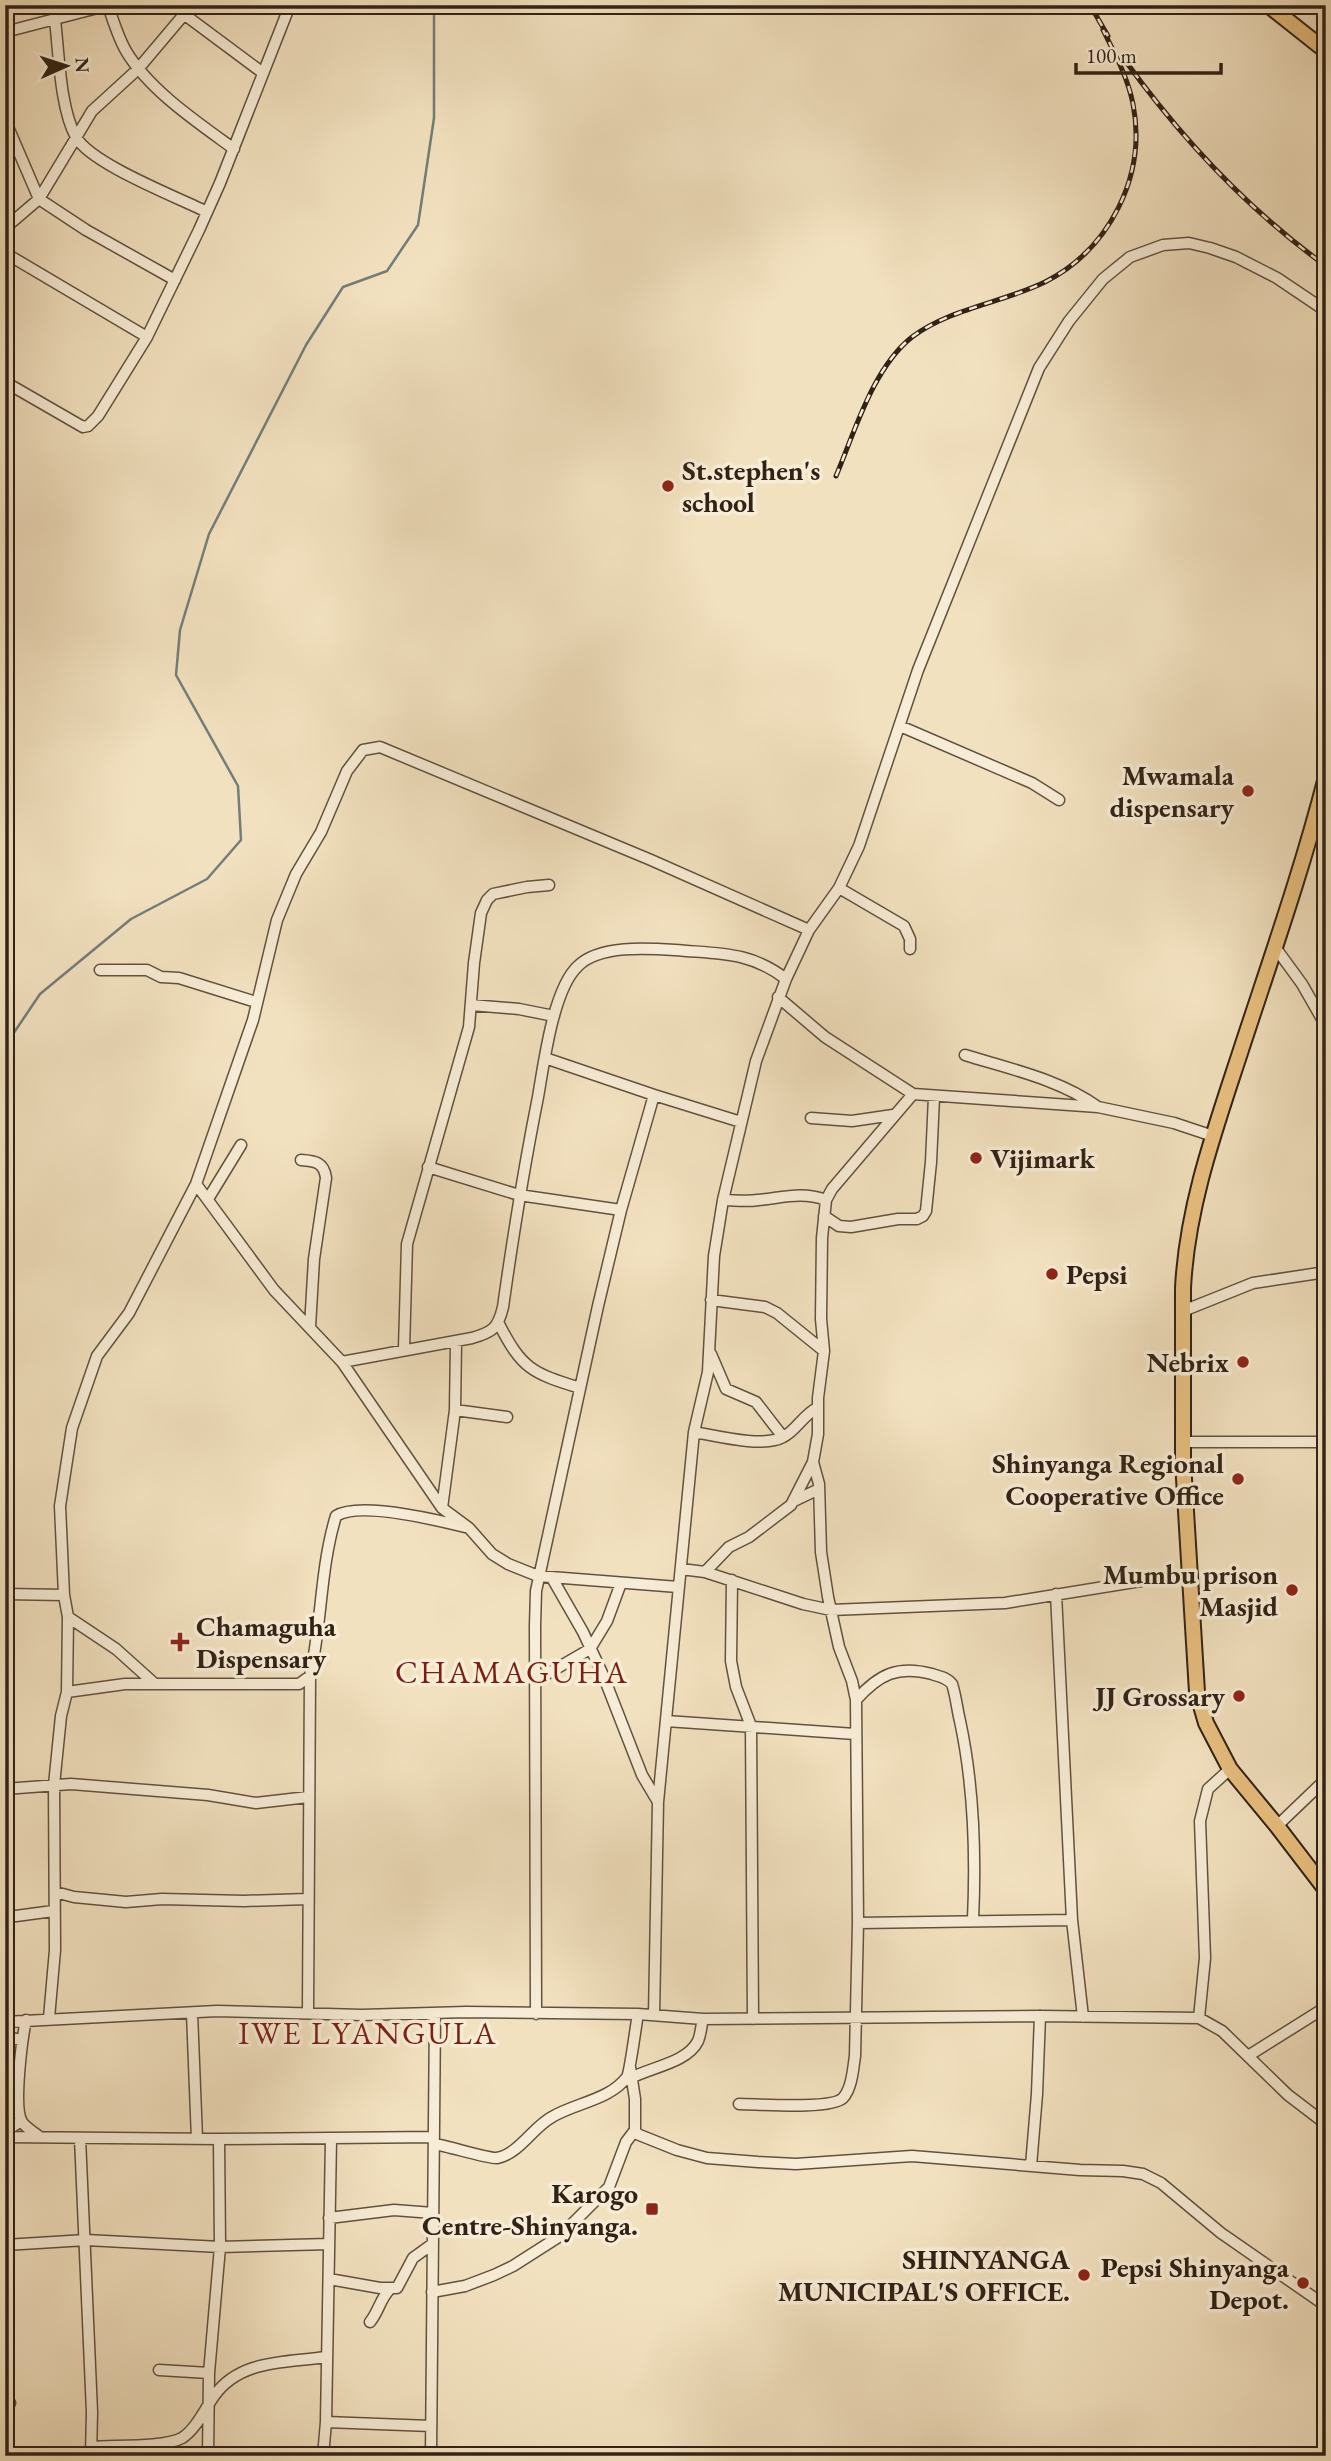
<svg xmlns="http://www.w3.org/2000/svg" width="1331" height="2461" font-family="'EB Garamond',serif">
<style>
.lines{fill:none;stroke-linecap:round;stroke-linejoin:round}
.stream{stroke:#737e7a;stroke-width:2.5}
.minor-casing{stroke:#615240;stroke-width:13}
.highway-casing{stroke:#312216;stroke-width:18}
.minor{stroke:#f7ecd5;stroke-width:10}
.highway{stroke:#e9c080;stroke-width:14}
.rail-casing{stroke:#312216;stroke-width:5}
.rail{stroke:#f7ecd5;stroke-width:2.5;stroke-dasharray:8;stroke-linecap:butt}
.poi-dot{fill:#8f2418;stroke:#f7ecd5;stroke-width:2.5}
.labels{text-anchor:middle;stroke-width:7;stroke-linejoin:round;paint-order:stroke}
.poi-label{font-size:28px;font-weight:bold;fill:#312216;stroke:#f7ecd5;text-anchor:end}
.quarter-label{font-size:32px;letter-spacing:2px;fill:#7a1f14;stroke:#f7ecd5}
</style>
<rect width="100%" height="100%" fill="#f2e1bf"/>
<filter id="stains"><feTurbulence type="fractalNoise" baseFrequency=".00286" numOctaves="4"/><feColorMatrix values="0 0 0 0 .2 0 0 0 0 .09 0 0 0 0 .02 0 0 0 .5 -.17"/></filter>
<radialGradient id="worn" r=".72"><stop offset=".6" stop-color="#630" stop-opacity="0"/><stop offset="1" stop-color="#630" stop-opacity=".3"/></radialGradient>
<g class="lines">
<!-- stream -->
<path class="stream" d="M5 1046 40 994 131 919 207 879 241 840 238 786 176 675 180 630 209 534 306 345 343 287 387 271 418 225 434 118V5"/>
<!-- minor casing -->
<g class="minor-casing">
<path id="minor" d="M108 5C113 21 118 37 126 51 149 90 197 122 234 149
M185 15 263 73
M55 20C59 53 60 109 76 137 91 164 177 197 207 212
M5 32 109 5
M5 120 39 199 86 230 175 280
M5 228 39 199 92 111 138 69 192 5
M5 253 147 337
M5 382 83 427 88 426 98 416 147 337 199 230 220 183 290 5
M900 726 1032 783 1059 800
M839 888 904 926 910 939V949
M1275 947 1302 984 1326 1026
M100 970H147L161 977 179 978 256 1002
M778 997 825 1037 913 1094 1098 1107 1174 1123 1213 1136
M471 1005 519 1009 554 1016
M965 1055C1010 1069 1059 1079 1098 1107
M545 1058 654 1095
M811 1118 852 1121 893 1115
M301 1160C315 1161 324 1162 326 1178L314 1259 310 1327
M428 1167 519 1195 621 1210
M196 1184 274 1290 342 1362 442 1508 469 1528 492 1554 508 1564 538 1576 678 1587
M208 1199 241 1145
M723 1200C734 1200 746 1202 758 1200 781 1198 802 1191 826 1200
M824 1216 839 1226 851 1227 898 1219H917L923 1216 926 1211 931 1162 934 1097
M711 1300 765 1307 777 1313 824 1351
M1183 1311 1253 1283 1326 1272
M499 1324C522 1369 532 1373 580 1388
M404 1349 407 1244 469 1027 474 963 481 913 487 900 493 894 527 887 549 885
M711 1354 726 1389 756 1402 783 1437
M342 1362 472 1338C493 1332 498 1328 503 1307 513 1236 524 1167 538 1097 544 1063 553 989 578 966 599 945 647 948 675 950 718 954 750 951 786 979
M455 1410 507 1417
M694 1432C717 1436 763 1448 783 1437 796 1431 803 1415 817 1408
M1183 1442H1326
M794 1501 819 1489
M442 1508 455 1410 456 1342
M681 1569 705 1572 803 1604 831 1610 1005 1603 1153 1579 1189 1577
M705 1572 729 1547 749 1537 791 1505 813 1462
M552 1578 583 1632 603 1675 642 1775 658 1802
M732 1580 731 1661 736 1687 751 1726 753 2019
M5 1594 64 1595
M1056 1594 1072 1920 1083 2017
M68 1617 116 1649 155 1684
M535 1681 590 1649 607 1621 621 1583
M67 1692 125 1684H299L310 1676C322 1623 320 1568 336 1516 359 1501 437 1520 465 1527
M856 1700C879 1674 898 1665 932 1674 940 1677 946 1677 952 1684 956 1696 957 1709 960 1721 974 1786 976 1854 973 1920
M666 1721 855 1734
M5 1789 71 1784 208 1795 256 1803 308 1797
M1277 1826 1326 1779
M55 1892 74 1897 126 1902 162 1899 244 1901 307 1899
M5 1915 16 1916 53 1911
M858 1923 1072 1920
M192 2013 197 2139
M308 2013 310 1676
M536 2014 535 1626 536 1591 598 1306 621 1210 654 1095 741 1122
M654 2015 658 1802 694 1432 708 1372 714 1256 723 1200 756 1061 786 979 809 930 839 888 859 846 918 670 1039 368 1069 321 1103 279 1130 257 1163 245 1189 243 1210 248 1236 257 1277 278 1326 311
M49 2018 55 1950 54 1785 61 1716 67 1692 68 1617 64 1595 60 1506 72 1428 97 1356 129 1313 196 1184 253 1020 277 920 296 874 321 832 347 771 363 750 380 747 651 860 809 930
M1199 2018 1205 1958 1200 1821 1208 1789 1230 1769
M26 2020C22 2039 13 2108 22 2122 26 2128 34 2132 40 2137
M5 2022 217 2011 362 2015 466 2012 638 2014 703 2019 1040 2016 1199 2018 1222 2031 1288 2095 1326 2124
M5 2037 22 2040
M1248 2056 1326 2007
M630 2067 635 2099V2130L637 2134 677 2150 707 2158 758 2162 796 2164 912 2156 1080 2170 1123 2171 1143 2174 1161 2183 1221 2233 1326 2306
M631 2078C651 2067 687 2063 698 2041 701 2034 701 2026 703 2019
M739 2104C758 2104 831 2110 843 2098 852 2088 853 2069 855 2056L858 1923 856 1700 852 1681 839 1647 828 1597 821 1552 819 1484 813 1462 818 1434V1398L824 1351 821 1319 822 1238 826 1200 832 1189 913 1094
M5 2132 21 2121
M5 2137 219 2139 434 2137
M80 2138 92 2412 91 2456
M434 2144C448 2146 489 2159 497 2158 519 2154 533 2127 552 2117 575 2103 610 2100 627 2077 630 2072 636 2024 638 2014
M1031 2166 1037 2094 1040 2016
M329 2218 394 2210 433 2213
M5 2245 86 2240 220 2247 329 2244
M329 2279 380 2288H397L413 2258 431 2245
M432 2292 465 2286 494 2275 513 2266 560 2236 609 2187 626 2142 635 2130
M370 2322C379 2311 380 2299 390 2289
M159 2370 209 2373
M5 2402 10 2403
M326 2422 431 2426
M91 2447C114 2445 163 2448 182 2438 196 2429 205 2409 214 2396 240 2359 286 2363 326 2357
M208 2456 209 2373 220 2247 219 2139
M323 2456 326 2422 331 2139
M431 2456 435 2013"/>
</g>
<!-- highway casing -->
<g class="highway-casing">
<path id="highway" d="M1268 5 1326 51
M1326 777C1302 871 1269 964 1239 1056 1214 1132 1187 1208 1183 1288V1462L1197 1692 1206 1723 1230 1769 1277 1826 1326 1890"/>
</g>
<!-- minor -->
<use href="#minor" class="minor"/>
<!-- highway -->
<use href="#highway" class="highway"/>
<!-- rail casing -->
<g class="rail-casing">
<path id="rail" d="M1090 5 1108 36
M1124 59C1181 138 1247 209 1326 266
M836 476C855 431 873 368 912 337 951 308 1002 303 1045 282 1110 249 1147 175 1133 104 1128 78 1115 54 1103 30"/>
</g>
<!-- rail -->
<use href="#rail" class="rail"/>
</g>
<!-- markers -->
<g class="poi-dot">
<circle cx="668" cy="486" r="7"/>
<circle cx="1248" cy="791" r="7"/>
<circle cx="976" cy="1158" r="7"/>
<circle cx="1052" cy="1274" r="7"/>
<circle cx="1243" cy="1362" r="7"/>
<circle cx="1238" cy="1479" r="7"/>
<circle cx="1292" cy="1590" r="7"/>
<path d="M176.5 1631.5h7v7h7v7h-7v7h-7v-7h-7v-7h7z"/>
<circle cx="1239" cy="1696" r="7"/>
<rect x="645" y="2202" width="14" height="14" rx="3.5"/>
<circle cx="1084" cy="2275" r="7"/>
<circle cx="1303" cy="2283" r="7"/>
</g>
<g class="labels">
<!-- poi labels -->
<g class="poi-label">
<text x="682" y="480" text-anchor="start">St.stephen's<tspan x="682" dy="32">school</tspan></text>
<text x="1234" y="785">Mwamala<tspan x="1234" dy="32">dispensary</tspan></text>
<text x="990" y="1168" text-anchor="start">Vijimark</text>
<text x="1066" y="1284" text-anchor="start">Pepsi</text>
<text x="1229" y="1372">Nebrix</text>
<text x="1224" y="1473">Shinyanga Regional<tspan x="1224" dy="32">Cooperative Office</tspan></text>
<text x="1278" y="1584">Mumbu prison<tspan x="1278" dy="32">Masjid</tspan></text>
<text x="196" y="1636" text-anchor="start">Chamaguha<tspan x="196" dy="32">Dispensary</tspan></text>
<text x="1225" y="1706">JJ Grossary</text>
<text x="638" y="2203">Karogo<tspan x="638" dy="32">Centre-Shinyanga.</tspan></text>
<text x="1070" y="2269">SHINYANGA<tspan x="1070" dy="32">MUNICIPAL'S OFFICE.</tspan></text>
<text x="1289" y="2277">Pepsi Shinyanga<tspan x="1289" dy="32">Depot.</tspan></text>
</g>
<!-- quarter labels -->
<g class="quarter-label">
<text x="512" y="1683">CHAMAGUHA</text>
<text x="368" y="2044">IWE LYANGULA</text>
</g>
</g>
<!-- margin -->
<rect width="1331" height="2461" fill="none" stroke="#f2e1bf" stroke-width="28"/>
<rect x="7" y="7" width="1317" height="2447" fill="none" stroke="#312216" stroke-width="3.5"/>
<rect x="14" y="14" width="1303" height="2433" fill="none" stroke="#312216" stroke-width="2"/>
<!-- north arrow -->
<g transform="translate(66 66) rotate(87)" stroke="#f7ecd5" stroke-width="5" paint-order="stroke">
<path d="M0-5L12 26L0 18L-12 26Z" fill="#312216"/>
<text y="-10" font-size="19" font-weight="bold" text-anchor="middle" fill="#312216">N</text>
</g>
<!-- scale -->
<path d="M1076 63v10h145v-10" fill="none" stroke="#312216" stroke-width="3.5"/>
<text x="1086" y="63" font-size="21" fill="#312216" stroke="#f7ecd5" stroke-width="5" paint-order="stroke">100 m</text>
<rect width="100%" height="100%" filter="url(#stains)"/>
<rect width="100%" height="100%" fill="url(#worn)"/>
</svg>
